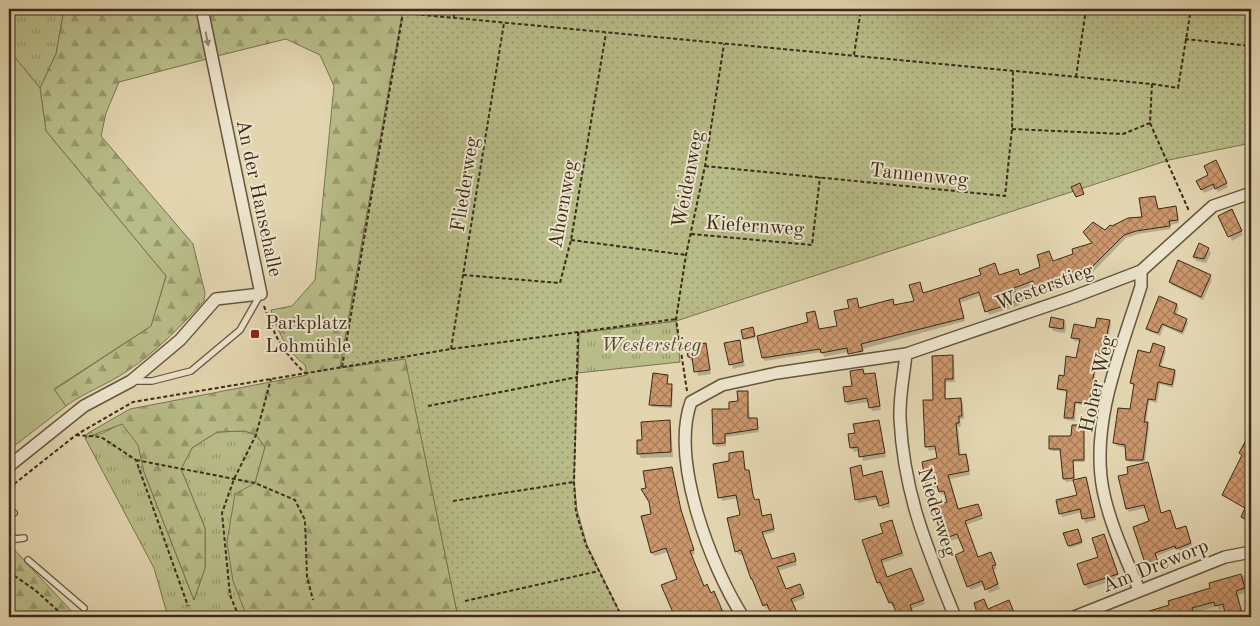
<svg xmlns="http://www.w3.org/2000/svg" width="1260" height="626" font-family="'Old Standard TT',serif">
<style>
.grass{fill:url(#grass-tufts);stroke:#7a7450}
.forest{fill:url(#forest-firs);stroke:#7a7450}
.garden{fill:url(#garden-dots);stroke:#7a7450}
.pitch{fill:#b8bc88;stroke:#7a7450}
.shadow{fill:#0003}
.building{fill:url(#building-cross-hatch);stroke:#3c2b18}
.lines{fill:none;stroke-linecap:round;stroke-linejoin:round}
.lane-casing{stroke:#66563e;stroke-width:8}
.street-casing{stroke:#66563e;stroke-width:14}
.path{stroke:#3c2b18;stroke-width:2;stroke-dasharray:4 2.5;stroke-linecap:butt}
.lane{stroke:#ece4cc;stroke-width:5.5}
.street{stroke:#ece4cc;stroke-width:11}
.oneway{fill:#948872}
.poi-dot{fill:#8f2418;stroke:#ece4cc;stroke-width:2}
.labels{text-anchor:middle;stroke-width:4;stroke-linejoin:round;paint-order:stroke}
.street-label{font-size:20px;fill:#3c2b18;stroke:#ece4cc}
.poi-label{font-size:20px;fill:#3c2b18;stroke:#ece4cc;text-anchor:start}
.park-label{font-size:20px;font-style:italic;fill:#55482e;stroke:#ece4cc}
</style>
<defs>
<pattern id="grass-tufts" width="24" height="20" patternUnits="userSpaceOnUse" patternTransform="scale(1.25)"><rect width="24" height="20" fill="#b8bc88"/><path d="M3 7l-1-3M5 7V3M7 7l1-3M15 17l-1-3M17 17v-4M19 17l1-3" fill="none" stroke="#97996e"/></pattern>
<pattern id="forest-firs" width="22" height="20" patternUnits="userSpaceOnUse" patternTransform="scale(1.25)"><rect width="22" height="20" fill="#b8bc88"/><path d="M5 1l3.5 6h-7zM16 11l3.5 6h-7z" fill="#97996e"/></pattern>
<pattern id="garden-dots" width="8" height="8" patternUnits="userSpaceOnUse" patternTransform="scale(1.25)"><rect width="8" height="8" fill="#b8bc88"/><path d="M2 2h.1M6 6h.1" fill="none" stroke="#97996e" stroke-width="1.8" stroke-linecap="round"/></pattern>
<pattern id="building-cross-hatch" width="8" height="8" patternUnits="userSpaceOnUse" patternTransform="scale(1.25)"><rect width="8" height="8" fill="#cb966c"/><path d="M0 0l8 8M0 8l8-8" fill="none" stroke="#a67b58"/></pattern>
</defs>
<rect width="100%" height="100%" fill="#e2d5b0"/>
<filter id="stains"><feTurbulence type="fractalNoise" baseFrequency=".004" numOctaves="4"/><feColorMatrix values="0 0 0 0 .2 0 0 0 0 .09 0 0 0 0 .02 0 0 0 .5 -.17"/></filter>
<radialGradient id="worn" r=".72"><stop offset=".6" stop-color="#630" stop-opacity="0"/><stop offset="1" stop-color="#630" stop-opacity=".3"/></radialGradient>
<!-- grass -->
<path class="grass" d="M9 9H64L56 54 40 88 9 50V27L12 24 9 20Z
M676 321 680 362 578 373 579 333Z
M122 423 139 445 144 472 194 600 205 568V528L181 469 192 448 217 432 245 431 256 435 265 447 255 483 231 525 227 542 247 617H168L154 568 85 438 103 433Z"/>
<!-- forest -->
<path class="forest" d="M64 9H197L207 59 119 82 106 113 101 136 193 244 205 293 204 301C180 327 156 352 127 371 107 385 85 392 66 406L54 390 151 326 166 276 46 131 40 88 56 54Z
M207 9H403L340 367 405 358 458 617H247L233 581 227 542 235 494 255 483 265 447 256 435 245 431 217 432 192 448 181 469 205 528V568L194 600 144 472 138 445 122 424 85 438 88 433 130 409 307 375 305 365C287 352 277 330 271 310L292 306 315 280 334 86 320 55 286 39 217 56Z
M9 544 77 617H9Z"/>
<!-- garden -->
<path class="garden" d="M403 9H1251V143L1169 160 676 321 579 333 574 481 577 510 587 545 622 617H458L405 359 340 368Z"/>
<!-- pitch -->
<path class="pitch" d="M9 50 40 88 46 131 166 276 151 326 54 389 66 406 9 450Z"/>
<!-- shadow -->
<path class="shadow" d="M1249 154H1251V179L1248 175Z
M1218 166 1228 187 1218 192 1216 188 1204 193 1202 189Z
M1155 197 1158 210 1176 208 1179 223 1170 225 1171 229 1138 234 1126 238 1092 273 1070 280 1072 284 1040 295 1035 285 1015 291 1020 305 989 315 982 295 960 303 965 321 863 349 824 357 822 352 765 361 763 358 809 323 814 312 820 331 838 327 856 300 860 309 892 301 895 306 915 302 923 294 999 276H1020L1075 255 1093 244 1084 233 1105 232 1143 218Z
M1233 215 1243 235 1232 241 1220 216Z
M1208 249 1211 253 1206 263 1196 261 1194 257Z
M1210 276 1212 280 1203 300 1172 285 1170 282Z
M1177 305 1179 308 1176 315 1186 320 1188 323 1183 335 1164 326 1160 336 1150 332 1148 329Z
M1064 321 1066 325 1065 333 1053 331 1051 326Z
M1109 321 1111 324 1104 357 1098 355 1091 406 1076 404 1075 421 1067 420 1066 417 1068 392 1060 391 1059 388 1077 359 1081 342 1074 341 1073 338 1096 329Z
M754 330 755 338 745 340 744 339Z
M739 341 745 366 733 369 726 344Z
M705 344 711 374 698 376 694 361H691L689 357Z
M1164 348 1166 351 1161 368 1175 371 1176 374 1173 388 1160 384 1157 403 1149 401 1146 423 1149 427 1145 462H1129L1126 448 1117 446 1115 443 1131 411 1135 387 1131 383 1151 355Z
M863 352 864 354 851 357 850 355Z
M952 357 954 360 955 382H946V400L960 399 963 403 964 419H960L961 426 958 427 961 456 965 455 968 459 970 475 950 479 959 510 980 509 983 519 966 525 978 558 992 557 997 569 993 570 1000 589 989 593 985 584 971 590 968 586 965 552 960 538 946 542 944 538 948 503 946 494 942 495 938 487 929 488 927 484 939 459 937 449 929 451 927 447 924 402 934 401Z
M862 370 865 374H874L876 378 881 410 872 411 869 402 848 405 846 402Z
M667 376 668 385 673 388 672 408 652 407 650 404Z
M747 392 750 419H757L759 432 726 437V446L716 447 714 443 731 410Z
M878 421 886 457 863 461 860 451 854 452 852 448 850 435 856 434Z
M669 422 671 426 673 457 641 458 639 454 643 441Z
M1083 426 1085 462H1073L1075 481 1085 478 1087 482 1096 520 1085 523 1082 512 1062 517 1060 513 1078 496 1074 481 1066 482 1064 479 1061 451H1052L1051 448 1073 437Z
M1251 434V524L1242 517 1246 509 1223 494 1243 457 1240 453Z
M742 453 746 471 750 475 754 500 760 504 763 517 770 515 772 519 775 532 763 535 772 561 795 558 797 565 778 571 786 591 801 589 805 598 792 603 799 617H773L769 608 766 609 764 605 744 554 739 555 736 551 741 516 738 498 722 501 720 497 731 462Z
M1149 467 1161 514 1170 511 1176 530H1187L1192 546 1179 551 1177 548 1156 556 1159 565 1149 568 1147 565 1150 522 1146 508 1129 512 1127 509 1129 475Z
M671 468 682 515 695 554 691 555 704 587 716 596 725 617H675L663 586 678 580 668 552 654 556 652 553 643 517 652 515 647 489Z
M852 469 862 470 863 477 881 473 890 507 882 509 878 499 858 503Z
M893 526 904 556 882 563 887 578 913 573 925 604 911 609 914 617H899L894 605 892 606 890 602 883 585 880 586 878 583 864 541 885 534Z
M1078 532 1082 544 1070 548 1065 534Z
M1106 540 1119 578 1088 589 1085 585Z
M1251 574V591L1238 595 1243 617H1227L1225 608 1219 610 1217 606 1194 613 1195 617H1134L1171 606 1241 576Z
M975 604 988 610 1011 606 1015 616 980 617Z"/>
<!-- building -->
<path class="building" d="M1216 160 1227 183 1215 189 1213 184 1201 190 1196 181 1208 175 1204 166Z
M1080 183 1084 194 1076 197 1071 187Z
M1155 196 1158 209 1176 206 1178 220 1169 221 1170 226 1136 231 1124 235 1090 269 1069 276 1070 281 1036 292 1033 281 1014 288 1018 301 985 312 979 292 959 299 964 318 861 344 863 351 848 354 847 348 821 353 820 349 762 358 757 336 808 322 806 313 815 311 819 329 837 326 834 311 849 308 847 300 857 298 859 308 893 299 894 305 914 301 909 285 920 282 923 293 981 275 979 269 995 263 999 275 1018 269 1020 275 1040 267 1037 255 1049 251 1053 261 1073 254 1072 249 1092 243 1083 232 1093 222 1105 230 1110 225 1112 226 1128 218 1142 217 1139 198Z
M1232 209 1242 231 1228 237 1218 216Z
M1199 243 1209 248 1204 259 1193 257Z
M1178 260 1211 275 1201 297 1169 282Z
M1159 296 1177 304 1174 313 1187 319 1182 332 1162 324 1158 333 1146 329Z
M1051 317 1064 320 1063 329 1049 327Z
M1097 318 1110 320 1103 354 1097 353 1089 404 1075 402 1073 418H1064L1067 390 1057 389 1059 375 1064 376 1066 356 1076 358 1080 339 1071 338 1074 324 1095 328Z
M753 327 755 336 743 339 741 330Z
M740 340 743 362 729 365 724 343Z
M706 343 710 370 694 372 692 357H688L686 346Z
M1153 343 1165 347 1159 366 1175 370 1172 385 1158 382 1155 400 1148 399 1144 422H1148L1143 460H1126L1125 445 1113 443 1118 408 1130 409 1134 384 1130 383 1138 350 1150 353Z
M953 355V379H945V399L961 398 962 416H959V423H956L959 455 966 454 969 471 948 475 958 509 978 504 982 515 965 521 978 557 991 552 996 565 992 566 998 584 985 590 982 581 967 587 955 555 964 551 957 534 943 539 932 507 947 502 944 491 939 492 936 483 926 485 922 462 937 458 935 446 925 447 923 400H933L932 356Z
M863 369 864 374 875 373 880 406 869 408 867 398 845 402 843 387 852 386 850 371Z
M653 373 668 375 667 384H672L671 406 649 405Z
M737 391H748V418H757L758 429 725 434V443L713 444 712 409H729V402L738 401Z
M670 420 671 452 637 454V440H642L641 422Z
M879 420 885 453 859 457 858 447 850 448 849 442 848 434 855 433 853 424Z
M1072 425H1084V460H1073L1074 478 1063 479 1060 449H1049V436H1071Z
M1251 431V522L1241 517 1245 508 1222 495 1242 455 1239 453Z
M743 451 745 470H749L753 495 755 500 759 499 762 516 771 514 774 529 762 532 772 559 794 553 796 561 777 567 786 589 800 584 804 594 791 599 799 617H772L767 604 763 606 752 579H751L741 550 735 552 727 518 740 515 736 495 718 498 713 464 729 461V453Z
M1148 462 1161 513 1170 510 1176 529 1186 526 1191 543 1176 549 1175 546 1155 553 1158 562 1146 566 1133 527 1149 521 1144 505 1126 509 1118 476 1128 474 1127 467Z
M861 465 863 476 882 471 889 503 879 506 876 496 855 500 850 468Z
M672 467 681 510 694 550 690 551 704 586 707 584 711 593 714 591 725 617H675L661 585 677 579 666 548 651 553 641 516 651 514 649 502 641 489 646 488 643 471Z
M1086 477 1095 517 1082 519 1080 509 1059 514 1056 500 1077 495 1073 480Z
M892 520 902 553 881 560 887 577 911 568 924 600 910 605 913 613 903 617H898L892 602 889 603 880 582 877 583 862 540 883 533 880 524Z
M1078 529 1082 542 1068 546 1063 533Z
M1104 534 1118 574 1084 585 1077 564 1098 557 1092 538Z
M1241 574 1245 588 1236 591 1243 617H1226L1223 604 1215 606 1214 602 1192 608 1194 615 1187 617H1137L1136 615 1169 605 1168 601 1210 588 1209 583Z
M984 599 988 609 1009 600 1014 612 1003 617H969L977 613 974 603Z"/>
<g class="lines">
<!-- lane casing -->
<g class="lane-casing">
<path id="lane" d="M133 381H152L191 371 240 330 260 295
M9 517 14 513
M9 535 16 539 24 538
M28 560 84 608"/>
</g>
<!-- street casing -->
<g class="street-casing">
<path id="street" d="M906 354C904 375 899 397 900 419 904 495 927 548 955 617
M9 466 84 406 131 381 180 340 216 299 261 294 202 9
M1139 590C1126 558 1110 525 1103 490 1090 422 1121 351 1141 286V271
M743 617C711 567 670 461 691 402L722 385 777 373 906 354 1073 297 1141 271 1213 206 1251 193
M1074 617 1225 557 1251 552"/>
</g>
<!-- path -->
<path class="path" d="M454 17 455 9
M1185 39 1251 46
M854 55 861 9
M1076 77 1086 9
M1152 84 1150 123 1189 211
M1012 129 1123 134 1150 123
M705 166 1005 196 1012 129 1013 71
M691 234 812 245 820 177
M571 240 686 255
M463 275 560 283 571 240 606 33
M264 306C274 335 282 351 305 373
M578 332 574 482 576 512 586 545 622 617
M451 349 504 23
M342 367 403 13 1152 84 1178 88 1191 9
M687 391 676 319 686 255 705 166 724 44
M428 406 578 377
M76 435 101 437 136 460 188 606
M136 460 255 483 295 500 305 520 307 577 313 600
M9 488 76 435 133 402 451 349 676 319
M453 501 574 482
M9 572 35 590 65 617
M465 601 599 571
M239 617 230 595 222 513 234 479 256 435 271 379"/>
<!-- lane -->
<use href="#lane" class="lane"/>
<!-- street -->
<use href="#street" class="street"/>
</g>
<!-- one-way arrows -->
<defs><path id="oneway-solid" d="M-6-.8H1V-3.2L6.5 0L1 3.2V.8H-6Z" transform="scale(1.25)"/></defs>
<use class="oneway" href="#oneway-solid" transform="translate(207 39) rotate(79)"/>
<!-- markers -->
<rect class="poi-dot" x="250" y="329" width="10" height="10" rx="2.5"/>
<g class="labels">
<!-- street labels -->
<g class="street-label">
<text transform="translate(919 174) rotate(6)" y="7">Tannenweg</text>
<text transform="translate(687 179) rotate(-79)" y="7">Weidenweg</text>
<text transform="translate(464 184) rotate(-81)" y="7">Fliederweg</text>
<text transform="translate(260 198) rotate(78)" y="7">An der Hansehalle</text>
<text transform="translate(562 204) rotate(-80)" y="7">Ahornweg</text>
<text transform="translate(755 225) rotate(4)" y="7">Kiefernweg</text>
<text transform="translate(1044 286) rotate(-20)" y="7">Westerstieg</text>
<text transform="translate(1096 384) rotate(-77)" y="7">Hoher Weg</text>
<text transform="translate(938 512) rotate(73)" y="7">Niederweg</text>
<text transform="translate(1155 565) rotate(-22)" y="7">Am Dreworp</text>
</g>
<!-- poi labels -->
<g class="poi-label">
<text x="265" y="329">Parkplatz<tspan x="265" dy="23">Lohmühle</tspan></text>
</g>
<!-- park labels -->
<g class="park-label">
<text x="651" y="351">Westerstieg</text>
</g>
</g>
<!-- margin -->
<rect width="1260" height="626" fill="none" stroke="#e2d5b0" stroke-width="30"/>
<rect x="10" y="10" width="1240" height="606" fill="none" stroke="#3c2b18" stroke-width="2.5"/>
<rect x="15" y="15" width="1230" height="596" fill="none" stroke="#3c2b18"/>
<rect width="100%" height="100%" filter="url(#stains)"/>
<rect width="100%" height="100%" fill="url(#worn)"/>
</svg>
